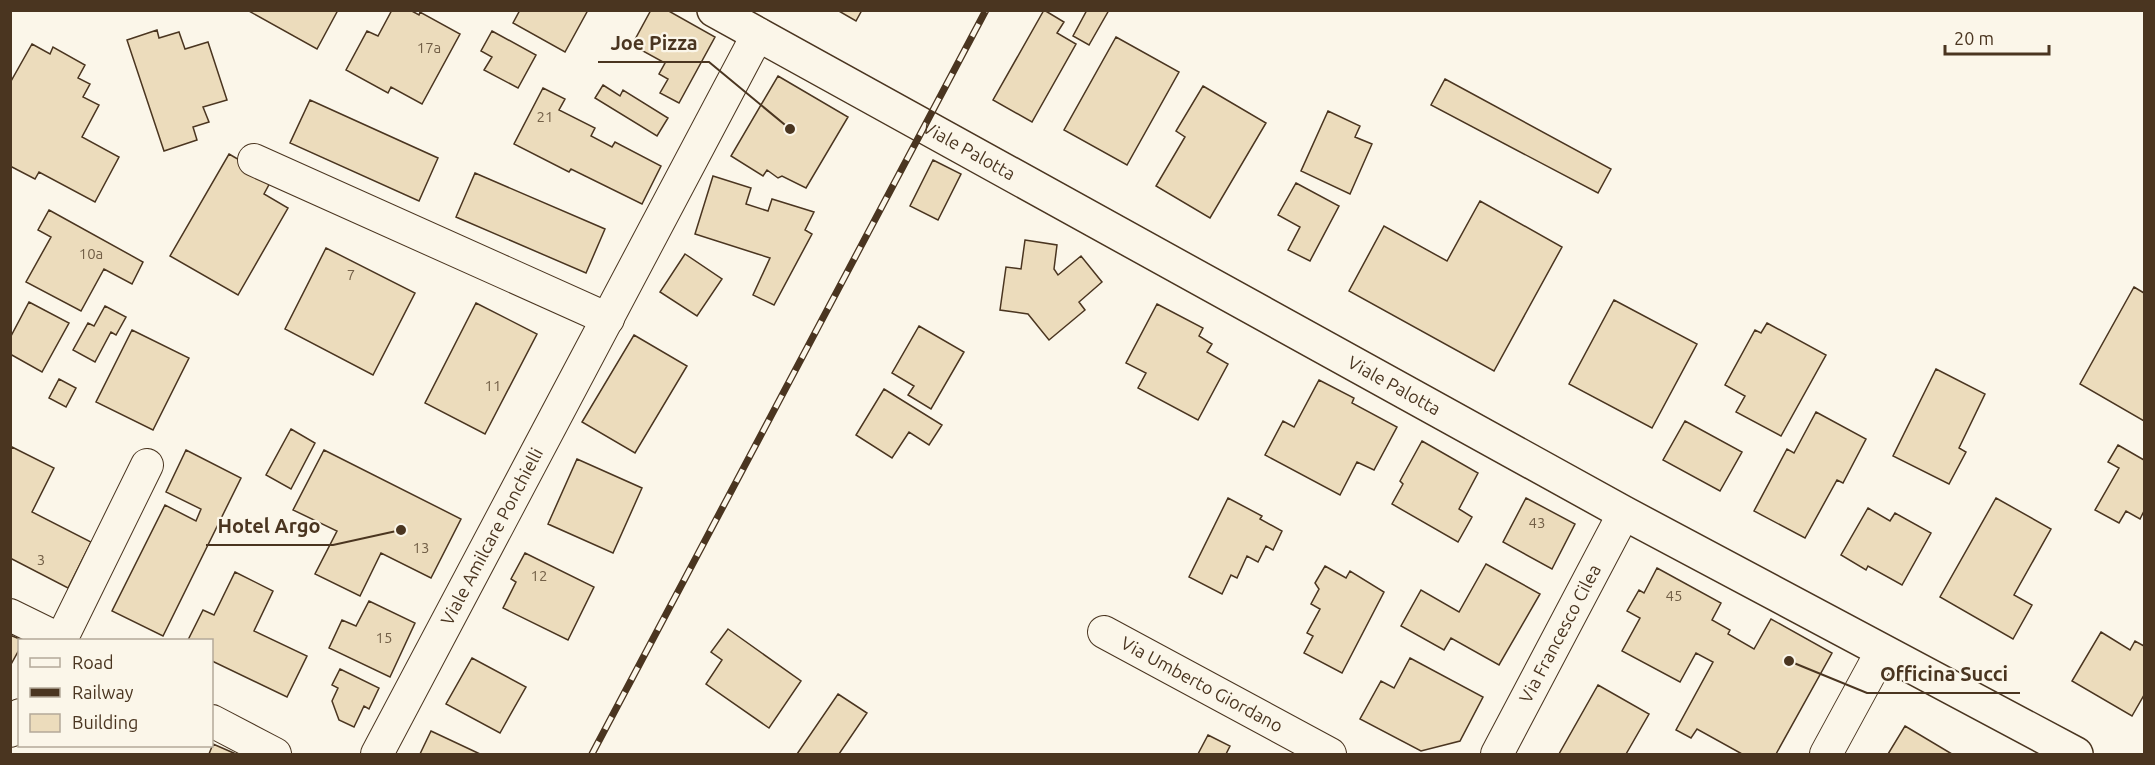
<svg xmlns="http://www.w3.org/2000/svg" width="2155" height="765" font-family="Ubuntu,sans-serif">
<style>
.building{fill:#ecdcbc;stroke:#4a3520;stroke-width:1.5}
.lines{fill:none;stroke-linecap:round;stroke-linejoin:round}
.minor-casing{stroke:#4a3520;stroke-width:34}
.tertiary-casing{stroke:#4a3520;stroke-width:36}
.minor{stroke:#fbf6e9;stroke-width:32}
.tertiary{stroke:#fbf6e9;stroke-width:33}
.rail-casing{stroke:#4a3520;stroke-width:7}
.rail{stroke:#fbf6e9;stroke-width:4.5;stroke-dasharray:14;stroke-linecap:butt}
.labels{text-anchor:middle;stroke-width:4.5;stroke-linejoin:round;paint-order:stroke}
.number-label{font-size:15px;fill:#725f47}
.street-label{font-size:18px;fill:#4a3520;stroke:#fbf6e9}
.leader{fill:none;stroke:#4a3520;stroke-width:2}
.callout-dot{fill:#4a3520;stroke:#fbf6e9;stroke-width:2}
.callout-label{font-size:20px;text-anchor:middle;font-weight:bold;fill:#4a3520;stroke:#fbf6e9;stroke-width:4.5;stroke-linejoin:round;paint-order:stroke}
</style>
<rect width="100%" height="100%" fill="#fbf6e9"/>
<!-- building -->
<path class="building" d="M247 10H338L317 49Z
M392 10H410L419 15 420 12 460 34 422 104 391 87 388 93 346 70 367 31 378 36Z
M520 10H588L565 52 513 23Z
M651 10H667L715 37 679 103 660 93 668 79 659 74 665 63 632 45Z
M837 10H862L856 21Z
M1044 10 1064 22 1057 33 1076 44 1032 122 993 100Z
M1087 10H1109L1089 45 1073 36Z
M157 30 159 38 179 32 185 49 208 42 227 100 203 107 209 122 193 127 197 140 164 151 127 40Z
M492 31 536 55 518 88 484 70 492 57 481 51Z
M1116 37 1179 72 1127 165 1064 130Z
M32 44 50 54 53 47 85 65 78 78 90 84 83 97 99 105 82 137 119 157 95 202 39 172 35 179 10 166V83Z
M778 76 848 117 806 188 782 176 778 178 767 170 763 176 731 156Z
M1445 79 1611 169 1598 193 1431 105Z
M603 85 620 96 623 90 668 118 657 136 595 98Z
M1203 86 1266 123 1210 218 1156 186 1185 137 1176 131Z
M543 88 565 99 559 110 595 128 591 136 612 147 615 142 661 166 642 204 571 169 569 172 514 144Z
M310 100 438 158 419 201 290 143Z
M1328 111 1360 126 1355 137 1372 144 1350 194 1301 171Z
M229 154 272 179 264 194 288 208 238 295 170 256Z
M933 160 961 174 938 220 910 206Z
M475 173 605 229 586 273 456 217Z
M713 176 751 188 746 204 768 211 772 199 814 212 805 230 812 234 774 305 753 295 770 258 695 234Z
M1296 183 1339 206 1310 261 1288 250 1300 227 1278 215Z
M1480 201 1562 247 1494 371 1349 291 1384 226 1447 261Z
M49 210 143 262 132 284 104 269 81 311 26 282 51 237 38 230Z
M1025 240 1057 245 1054 269 1058 275 1081 256 1102 282 1079 302 1085 310 1049 340 1028 314 1000 310 1006 267 1021 269Z
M326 248 415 293 373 375 285 329Z
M685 254 722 279 697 316 660 292Z
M2134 287 2144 293V421L2080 384Z
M1614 300 1697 344 1652 428 1569 384Z
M29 302 69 323 42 372 10 354V338Z
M476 303 537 334 485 434 425 403Z
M1157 304 1203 328 1199 336 1212 344 1207 352 1228 364 1198 420 1138 388 1146 373 1126 363Z
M105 306 126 317 116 335 111 332 95 362 73 350 88 323 94 326Z
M1767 323 1826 355 1781 436 1736 412 1745 396 1725 385 1755 330 1761 333Z
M919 326 964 352 931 409 908 395 914 386 892 373Z
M132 330 189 358 153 430 96 402Z
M634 335 687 366 635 453 582 422Z
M1936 369 1985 394 1959 448 1966 452 1949 484 1893 456Z
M59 379 76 388 66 407 49 398Z
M1319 380 1354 398 1352 403 1397 427 1374 470 1357 462 1340 495 1265 455 1283 421 1294 427Z
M884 389 942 425 929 445 909 432 892 458 856 435Z
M1816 412 1866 439 1843 483 1837 480 1805 538 1754 511 1787 449 1794 453Z
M1685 421 1742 452 1720 491 1663 460Z
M291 429 315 443 291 489 266 475Z
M1422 441 1478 473 1459 509 1472 517 1458 542 1392 504 1403 484 1400 481Z
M2118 445 2144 460V511L2140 519 2126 511 2119 523 2095 510 2119 468 2108 462Z
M12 447 54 468 32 512 91 542 68 588 10 558V450Z
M186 450 241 478 163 636 112 611 165 505 196 521 201 509 166 492Z
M324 450 461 519 431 578 381 553 360 596 315 574 337 531 293 510Z
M577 459 642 488 613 553 548 524Z
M1228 498 1262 516 1260 519 1282 531 1273 550 1266 546 1258 562 1247 556 1237 578 1231 575 1222 594 1189 577Z
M1526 498 1575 524 1552 569 1503 542Z
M1996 498 2051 529 2014 595 2032 605 2013 639 1940 597Z
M1868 508 1890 521 1895 513 1931 533 1902 585 1868 566 1866 570 1841 555Z
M525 553 594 587 568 640 503 608 516 582 511 579Z
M1486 564 1540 594 1499 665 1451 638 1444 650 1401 626 1421 590 1459 612Z
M1325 566 1346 578 1350 571 1384 592 1342 673 1304 653 1313 636 1307 633 1320 609 1311 604 1319 589 1315 583Z
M1657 568 1721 603 1712 620 1730 630 1728 634 1754 649 1771 619 1832 653 1776 754H1742L1697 729 1691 738 1676 730 1713 662 1696 653 1680 682 1622 651 1640 618 1627 611 1639 590 1644 593Z
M235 572 273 591 254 631 307 656 287 697 212 661V640H188L203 610 214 615Z
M369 601 415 623 390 677 329 648 342 620 356 626Z
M728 629 801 681 769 728 706 684 722 660 711 652Z
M2101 632 2130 650 2135 641 2144 646V695L2132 716 2072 681Z
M10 635 22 640H20V648L10 666Z
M472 658 526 687 500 733 446 704Z
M1410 658 1483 697 1460 741 1421 751 1360 719 1381 681 1394 688Z
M340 669 379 688 369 709 364 706 354 727 339 720 332 701 338 688 332 685Z
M1598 685 1649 714 1626 754H1559Z
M838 694 867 713 839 754H797Z
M1905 726 1952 754H1888Z
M431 731 480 754H420Z
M1208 735 1230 746 1226 754H1198Z
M213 744 236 754H209Z"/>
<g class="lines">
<!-- minor casing -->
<g class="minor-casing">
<g id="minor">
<path d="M254 160 608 319"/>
<path d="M10 615 61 640"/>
<path id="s1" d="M1104 632 1330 754"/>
<path d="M61 640 147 465"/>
<path d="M212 721 275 754"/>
<path d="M10 731 20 715"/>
<path id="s2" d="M377 754 758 34"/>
<path id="s3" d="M1497 754 1624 513"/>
<path d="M1826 754 1882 651"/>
</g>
</g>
<!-- tertiary casing -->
<g class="tertiary-casing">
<g id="tertiary">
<path id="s4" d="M714 10 1624 513 2076 754"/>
</g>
</g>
<!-- minor -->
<use href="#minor" class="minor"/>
<!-- tertiary -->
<use href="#tertiary" class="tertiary"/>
<!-- rail casing -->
<g class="rail-casing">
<path id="rail" d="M592 754 986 10"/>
</g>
<!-- rail -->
<use href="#rail" class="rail"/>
</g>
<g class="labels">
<!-- number labels -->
<g class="number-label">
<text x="429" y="53">17a</text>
<text x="545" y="122">21</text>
<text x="91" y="259">10a</text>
<text x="351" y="280">7</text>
<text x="493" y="391">11</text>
<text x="1537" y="528">43</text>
<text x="421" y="553">13</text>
<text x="41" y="565">3</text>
<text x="539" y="581">12</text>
<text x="1674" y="601">45</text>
<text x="384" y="643">15</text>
</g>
<!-- street labels -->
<g class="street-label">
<text dy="6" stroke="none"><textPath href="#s4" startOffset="291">Viale Palotta</textPath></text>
<text dy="6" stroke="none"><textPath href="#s4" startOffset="777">Viale Palotta</textPath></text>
<text dy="6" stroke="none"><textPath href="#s2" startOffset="246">Viale Amilcare Ponchielli</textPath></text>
<text dy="6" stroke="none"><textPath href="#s3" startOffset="136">Via Francesco Cilea</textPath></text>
<text dy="6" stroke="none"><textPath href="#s1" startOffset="111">Via Umberto Giordano</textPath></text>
</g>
</g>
<!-- callouts -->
<path class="leader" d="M790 129L709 62H598M401 530L333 545H206M1789 661L1867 693H2020"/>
<g class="callout-dot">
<circle cx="790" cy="129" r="6"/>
<circle cx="401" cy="530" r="6"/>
<circle cx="1789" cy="661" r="6"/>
</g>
<g class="callout-label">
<text x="654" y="50">Joe Pizza</text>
<text x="269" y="533">Hotel Argo</text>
<text x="1944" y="681">Officina Succi</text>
</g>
<!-- border -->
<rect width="2155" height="765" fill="none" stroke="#4a3520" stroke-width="24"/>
<!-- legend -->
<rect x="18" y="639" width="195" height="108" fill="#fbf6e9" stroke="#b4a999" stroke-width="1.5"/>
<rect x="30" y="658" width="30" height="9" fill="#fbf6e9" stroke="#b4a999" stroke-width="1.5"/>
<text x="72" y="669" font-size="18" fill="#4a3520">Road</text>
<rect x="30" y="688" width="30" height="9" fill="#4a3520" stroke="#b4a999" stroke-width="1.5"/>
<text x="72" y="699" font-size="18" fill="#4a3520">Railway</text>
<rect x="30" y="714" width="30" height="18" fill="#ecdcbc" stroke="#b4a999" stroke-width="1.5"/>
<text x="72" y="729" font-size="18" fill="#4a3520">Building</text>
<!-- scale -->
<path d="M1945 45v9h104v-9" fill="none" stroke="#4a3520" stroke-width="3"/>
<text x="1954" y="45" font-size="18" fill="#4a3520" stroke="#fbf6e9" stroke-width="4.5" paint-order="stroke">20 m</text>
</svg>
